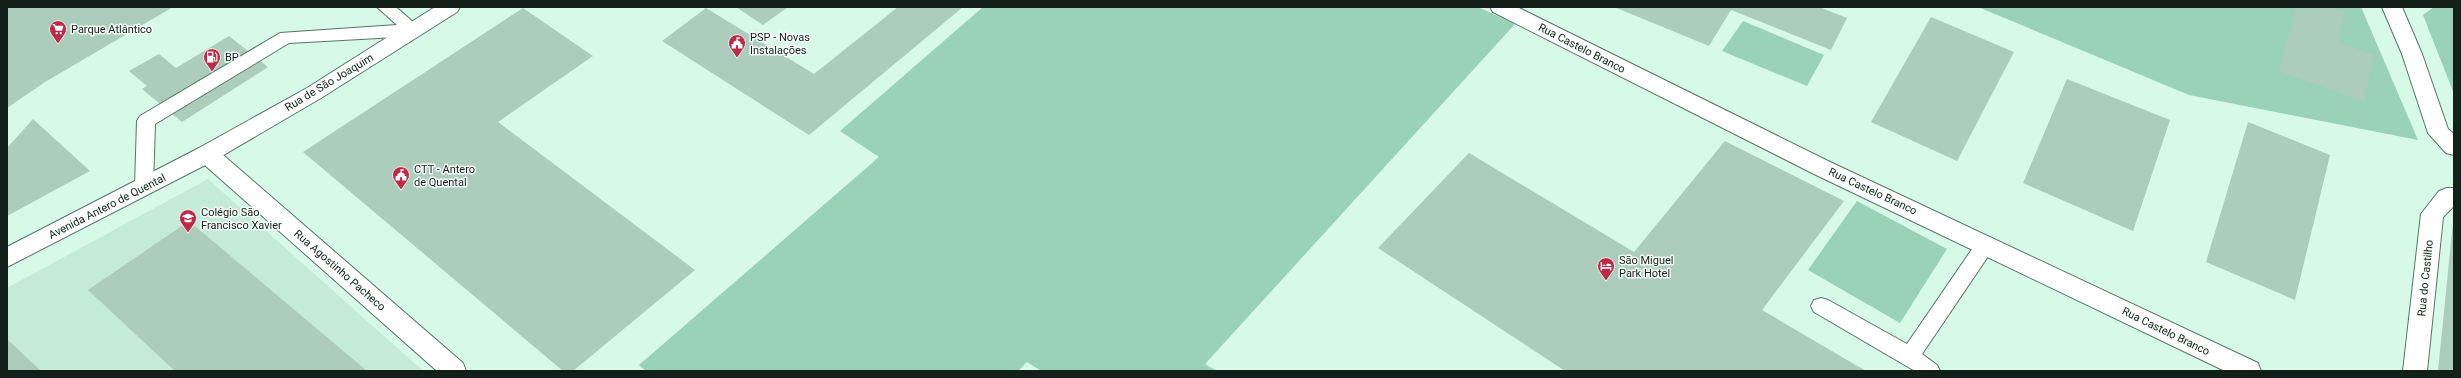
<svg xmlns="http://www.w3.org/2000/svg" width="2461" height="378" font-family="Roboto,sans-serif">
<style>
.built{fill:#c3ebd8}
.green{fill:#9ad2b8}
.building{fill:#acccbc}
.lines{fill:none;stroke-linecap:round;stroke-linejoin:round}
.lane-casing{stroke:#577466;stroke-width:2}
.street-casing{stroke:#577466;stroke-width:2}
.secondary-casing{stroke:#577466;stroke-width:2}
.lane{fill:#fff;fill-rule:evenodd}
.street{fill:#fff;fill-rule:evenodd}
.secondary{fill:#fff;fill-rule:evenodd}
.labels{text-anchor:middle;stroke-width:3;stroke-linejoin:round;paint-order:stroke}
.poi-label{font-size:11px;fill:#131f19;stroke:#f8fffb;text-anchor:start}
.street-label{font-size:11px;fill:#131f19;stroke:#f8fffb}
</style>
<rect width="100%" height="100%" fill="#d7f9e8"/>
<!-- built -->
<path class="built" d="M208 179 423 371H7V288Z"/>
<!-- green -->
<path class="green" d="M983 7H1478L1515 24 1205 364 1217 371H1041L1027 362 1018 371H646L639 365 879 157 840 131Z
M1978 7H2361L2418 140 2189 95Z
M2434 7H2454V94L2423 15Z
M1743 21 1824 55 1807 86 1722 51Z
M1857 201 1947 249 1900 323 1808 270Z"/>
<!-- building -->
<path class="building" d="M7 7H173L45 82 7 108Z
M736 7H788L763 25Z
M898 7H963L809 135 662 41 706 8 814 74Z
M1614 7H1819L1847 18 1831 50 1731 10 1709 46Z
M2296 7H2329L2345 12 2338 42 2374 55 2364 102 2279 71Z
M523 8 593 56 498 122 695 270 573 371H563L303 152Z
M1931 17 2014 52 1957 161 1871 122Z
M229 36 268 67 182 122 142 89 147 86 129 71 159 54 176 68Z
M2067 79 2170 120 2133 231 2023 183Z
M33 119 90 171 7 216V148Z
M2248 122 2330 155 2295 300 2206 262Z
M1725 141 1844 201 1762 310 1866 371H1565L1378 248 1469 153 1634 252Z
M189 221 367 371H175L88 290Z
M2453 222 2454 371H2438Z
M7 339 41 371H7Z"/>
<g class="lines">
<!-- lane casing -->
<g class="lane-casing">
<path id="lane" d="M377 7H396L422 30 420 34 414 36 289 43 155 124 153 186 150 191 144 193 138 191 135 186 137 121 140 116 280 33 397 25Z
M1986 236 1993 239 1995 244 1993 249 1922 354 1937 365 1940 371H1915L1814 312 1811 306 1814 300 1821 298 1828 300 1907 344 1979 239Z"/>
</g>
<!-- street casing -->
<g class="street-casing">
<path id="street" d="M1490 7H1517L1828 161 2258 363 2261 371H2225L1812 173 1493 12Z
M2382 7H2402L2422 54 2448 129 2454 134V155L2446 153 2428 133 2402 54Z
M207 146 215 148 463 363 466 371H437L199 160 196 154 199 148Z
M2447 188H2454V206L2443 217 2427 371H2403L2421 214 2439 191Z"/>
</g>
<!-- secondary casing -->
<g class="secondary-casing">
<path id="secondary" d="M435 7H460L457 12 321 98 215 160 7 267V247L199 148 307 88Z"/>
</g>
<!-- lane -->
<use href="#lane" class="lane"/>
<!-- street -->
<use href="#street" class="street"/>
<!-- secondary -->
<use href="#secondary" class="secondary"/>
</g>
<!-- icons -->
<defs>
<g id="supermarket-pin" transform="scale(0.9)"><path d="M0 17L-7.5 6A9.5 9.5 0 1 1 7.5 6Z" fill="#bb2a49" stroke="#f8fffb"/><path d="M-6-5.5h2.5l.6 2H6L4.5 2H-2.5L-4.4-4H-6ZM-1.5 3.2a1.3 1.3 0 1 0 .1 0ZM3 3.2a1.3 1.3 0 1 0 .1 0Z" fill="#fff"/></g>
<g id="civic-pin" transform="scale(0.9)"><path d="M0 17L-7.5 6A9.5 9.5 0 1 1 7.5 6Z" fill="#bb2a49" stroke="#f8fffb"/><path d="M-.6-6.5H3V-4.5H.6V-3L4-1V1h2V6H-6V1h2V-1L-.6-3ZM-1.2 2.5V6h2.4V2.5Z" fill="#fff"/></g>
<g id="fuel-pin" transform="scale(0.9)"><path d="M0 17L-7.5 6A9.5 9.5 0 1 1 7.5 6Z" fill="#bb2a49" stroke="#f8fffb"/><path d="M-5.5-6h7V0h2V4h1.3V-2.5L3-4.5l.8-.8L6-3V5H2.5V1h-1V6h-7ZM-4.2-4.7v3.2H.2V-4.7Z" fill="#fff"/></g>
<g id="school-pin" transform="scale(0.9)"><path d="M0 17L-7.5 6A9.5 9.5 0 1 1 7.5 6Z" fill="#bb2a49" stroke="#f8fffb"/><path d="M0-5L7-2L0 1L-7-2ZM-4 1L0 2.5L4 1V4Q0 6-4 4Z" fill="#fff"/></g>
<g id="hotel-pin" transform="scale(0.9)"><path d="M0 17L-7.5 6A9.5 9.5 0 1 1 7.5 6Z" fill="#bb2a49" stroke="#f8fffb"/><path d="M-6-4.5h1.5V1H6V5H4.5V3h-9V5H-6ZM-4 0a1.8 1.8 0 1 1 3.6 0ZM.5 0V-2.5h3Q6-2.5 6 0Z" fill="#fff"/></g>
</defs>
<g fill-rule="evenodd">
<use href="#supermarket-pin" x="58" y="29"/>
<use href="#civic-pin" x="737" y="43"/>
<use href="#fuel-pin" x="212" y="57"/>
<use href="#civic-pin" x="401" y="175"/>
<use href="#school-pin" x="188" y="218"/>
<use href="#hotel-pin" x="1606" y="266"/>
</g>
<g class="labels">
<!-- poi labels -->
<g class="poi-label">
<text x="71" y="33">Parque Atlântico</text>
<text x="750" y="41">PSP - Novas<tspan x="750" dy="13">Instalações</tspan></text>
<text x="225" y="61">BP</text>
<text x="414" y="173">CTT - Antero<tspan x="414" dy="13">de Quental</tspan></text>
<text x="201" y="216">Colégio São<tspan x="201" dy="13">Francisco Xavier</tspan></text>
<text x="1619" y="264">São Miguel<tspan x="1619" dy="13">Park Hotel</tspan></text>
</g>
<!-- street labels -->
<g class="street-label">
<text transform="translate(1582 48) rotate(27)" y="4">Rua Castelo Branco</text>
<text transform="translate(329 82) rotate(-31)" y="4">Rua de São Joaquim</text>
<text transform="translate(1873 191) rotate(25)" y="4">Rua Castelo Branco</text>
<text transform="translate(107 206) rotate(-27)" y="4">Avenida Antero de Quental</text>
<text transform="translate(340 270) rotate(41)" y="4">Rua Agostinho Pacheco</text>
<text transform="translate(2425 278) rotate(-84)" y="4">Rua do Castilho</text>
<text transform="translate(2166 331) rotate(26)" y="4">Rua Castelo Branco</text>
</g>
</g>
<!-- border -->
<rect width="2461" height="378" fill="none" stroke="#131f19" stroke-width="16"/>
</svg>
